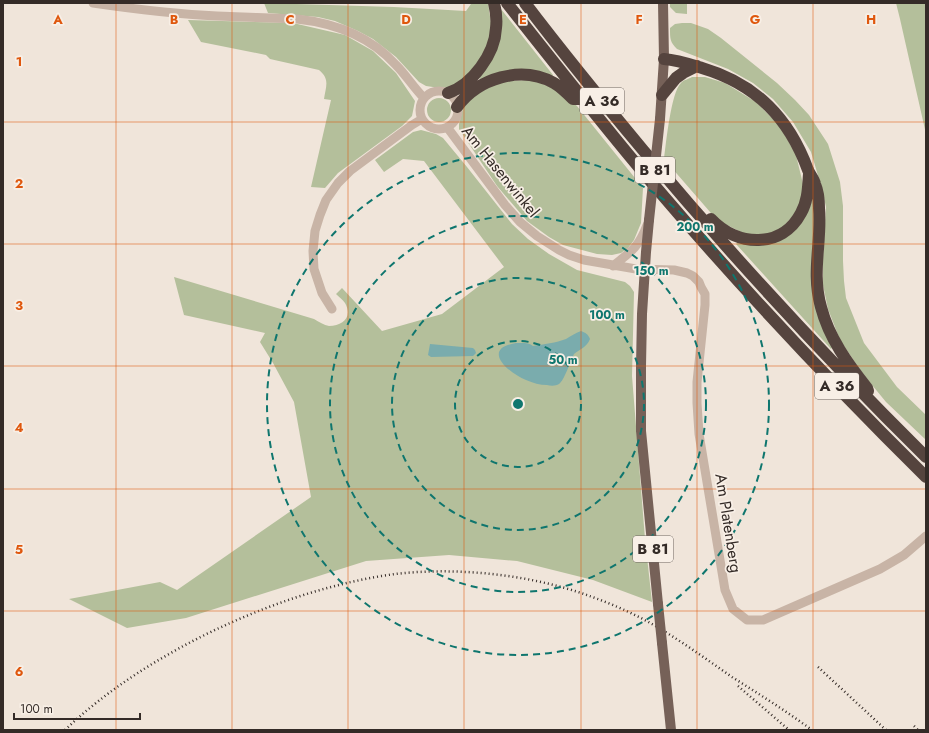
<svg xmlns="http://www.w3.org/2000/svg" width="929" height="733" font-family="Jost,sans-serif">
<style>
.green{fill:#b4bf9b}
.water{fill:#7aacad}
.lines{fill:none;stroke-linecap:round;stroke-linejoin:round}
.minor{stroke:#c8b4a6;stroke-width:9}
.primary{stroke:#766158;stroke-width:10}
.motorway{stroke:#55443e;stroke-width:12}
.rail{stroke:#342b27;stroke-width:2.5;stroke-dasharray:1 3;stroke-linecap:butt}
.primary-bridge{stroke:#766158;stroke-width:10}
.grid{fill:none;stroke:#df570d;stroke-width:1;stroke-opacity:0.55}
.ring{fill:none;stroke:#0f766e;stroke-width:2;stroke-dasharray:7 5}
.labels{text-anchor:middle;stroke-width:3.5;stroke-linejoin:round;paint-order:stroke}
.shield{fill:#f8efe6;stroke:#6f6660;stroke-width:1}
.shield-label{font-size:15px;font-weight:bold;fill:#342b27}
.street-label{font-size:16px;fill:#342b27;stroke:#f8efe6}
.grid-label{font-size:13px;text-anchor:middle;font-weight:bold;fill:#df570d;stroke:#f8efe6;stroke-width:3.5;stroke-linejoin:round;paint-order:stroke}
.centre{fill:#0f766e;stroke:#f8efe6;stroke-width:2}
.ring-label{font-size:12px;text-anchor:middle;font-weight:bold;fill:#0f766e;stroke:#f8efe6;stroke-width:3.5;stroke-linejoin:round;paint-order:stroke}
</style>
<rect width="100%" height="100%" fill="#f0e5da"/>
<!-- green -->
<path class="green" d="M264 3 394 7 466 11 471 4V3H488L491 23 489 41 483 55 461 83 447 88 440 87H433L426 86 419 82 396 57 373 39 358 31 335 21 318 17 268 13Z
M670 3H687V14L676 13 670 7Z
M896 3H926V134L900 19Z
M501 9 553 75 552 77 482 81 478 77Z
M188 20 293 23 345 35 373 51 396 73 415 101 412 116 402 126 338 173 325 188 311 187 331 100 324 99C326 86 330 79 319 70L270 59 266 55 201 42Z
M682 23H691L708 29 721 38 777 83 795 100 809 115 828 144 840 182 843 206V261L844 281 846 298 864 343 897 387 926 415V440L886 402 863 374 840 340 828 309 823 285V258L826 207 822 189 811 152 793 122 773 99 753 83 728 69 677 49C670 42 670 39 670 28L675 24Z
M692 77H705L725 83 756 102 780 126 796 155 803 184 801 202 793 216 780 230 764 235 749 236 717 220 664 159C666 144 671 92 681 83 683 80 689 79 692 77Z
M534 80 563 93 577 106 643 188 641 223 634 240 628 248 621 253 612 255 597 254 563 245 549 237 527 221 497 186 459 129V124L463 108 474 96 499 81Z
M427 110a12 12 0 1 1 24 0a12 12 0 1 1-24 0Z
M421 130 436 134 443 138 467 167 512 224 528 239 549 254 577 270 625 282 630 286 634 292 632 376 645 539 652 602 593 580 517 561 449 555 366 561 186 618 127 628 69 599 160 582 177 590 311 497 294 402 273 363 260 342 265 333 184 315 174 277 314 319C319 322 324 325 329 326 343 326 353 317 345 303 343 300 339 297 336 294L342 288 382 331 442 314 504 267 424 161 403 159 384 172 375 160 413 132Z
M813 191 815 234 813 255 833 346 831 349 736 244 738 242 758 245H766L781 240Z"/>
<!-- water -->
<path class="water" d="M581 331C586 333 588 334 590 339 587 347 580 349 574 354 571 360 564 381 559 384 556 386 551 386 547 385 540 385 533 383 526 380 509 373 480 349 516 343 521 343 529 342 533 346 544 344 556 343 566 339 571 336 575 333 581 331Z
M430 344 473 348 475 350 476 353 473 356 431 357 428 355Z"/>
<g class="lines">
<!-- minor -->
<path class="minor" d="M93 3C134 9 176 14 217 16 244 17 270 18 297 19 334 23 370 36 396 65 406 75 414 88 424 98
M420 110a19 19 0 1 1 38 0a19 19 0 1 1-38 0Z
M447 127 505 205 520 222 537 236 559 250 569 255 584 260 636 269 674 270 687 273 693 276 699 282 701 287 705 294V305L697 382V403L699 434 725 590 733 609 747 620H763L880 569 904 555 926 536
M613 266C620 260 629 254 635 247 640 241 644 233 647 225
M332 309 322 293 314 269 313 251 315 231 320 215 326 200 338 183 350 171 412 125 422 119"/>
<!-- primary -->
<path class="primary" d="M660 119 664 59 663 3
M649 220 646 252 642 314 641 366V431L658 604
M662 643 671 730"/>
<!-- motorway -->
<path class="motorway" d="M507 3C555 64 603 125 653 184 739 285 831 383 926 477
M525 3C563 53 603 102 643 150 733 257 827 359 926 457
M664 59C677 60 689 64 702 68 756 84 789 118 808 170 810 175 814 179 815 184 818 191 819 200 819 208 822 242 811 272 821 307 829 338 848 364 867 388L868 391
M448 93C472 85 495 54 496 28 497 20 496 11 494 3
M662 95 676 78 683 73 697 66
M457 107C478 78 521 65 554 83 561 87 567 93 573 99H581
M711 219C737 247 782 249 801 213 808 201 808 187 809 174"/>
<!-- rail -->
<path class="rail" d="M818 667 886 730
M738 686 789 730
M914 726 918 730
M65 730C146 652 283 589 395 574 456 567 526 574 584 594 607 602 631 612 652 624 680 640 706 659 732 677 759 694 786 711 812 730"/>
<!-- primary-bridge -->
<path class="primary-bridge" d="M649 220 660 119
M658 604 662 643"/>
</g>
<!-- grid -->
<path class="grid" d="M116 3V730M232 3V730M348 3V730M464 3V730M581 3V730M697 3V730M813 3V730M3 122H926M3 244H926M3 366H926M3 489H926M3 611H926"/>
<!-- distance rings -->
<g class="ring">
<circle cx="518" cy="404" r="63"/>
<circle cx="518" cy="404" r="126"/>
<circle cx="518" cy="404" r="188"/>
<circle cx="518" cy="404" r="251"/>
</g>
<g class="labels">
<!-- shield labels -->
<g class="shield">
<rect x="580" y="88" width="44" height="26" rx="3"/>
<rect x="635" y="157" width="40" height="26" rx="3"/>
<rect x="815" y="373" width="44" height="26" rx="3"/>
<rect x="633" y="536" width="40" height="26" rx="3"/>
</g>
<g class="shield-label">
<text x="602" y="106">A 36</text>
<text x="655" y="175">B 81</text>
<text x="837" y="391">A 36</text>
<text x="653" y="554">B 81</text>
</g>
<!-- street labels -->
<g class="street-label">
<text transform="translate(501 171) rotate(51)" y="6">Am Hasenwinkel</text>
<text transform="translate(729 523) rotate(81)" y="6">Am Platenberg</text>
</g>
</g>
<g class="grid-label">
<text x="58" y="24">A</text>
<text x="174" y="24">B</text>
<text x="290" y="24">C</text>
<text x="406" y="24">D</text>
<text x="523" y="24">E</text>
<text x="639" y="24">F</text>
<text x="755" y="24">G</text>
<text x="871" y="24">H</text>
<text x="19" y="66">1</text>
<text x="19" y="188">2</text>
<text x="19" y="310">3</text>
<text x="19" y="432">4</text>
<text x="19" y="554">5</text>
<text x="19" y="676">6</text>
</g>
<circle cx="518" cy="404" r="6" class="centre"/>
<g class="ring-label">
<text x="695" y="231">200 m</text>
<text x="651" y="275">150 m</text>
<text x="607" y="319">100 m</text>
<text x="563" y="364">50 m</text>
</g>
<!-- border -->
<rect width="929" height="733" fill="none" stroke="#342b27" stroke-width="8"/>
<!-- scale -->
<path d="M14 713v6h126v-6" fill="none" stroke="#342b27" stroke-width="2"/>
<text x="20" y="713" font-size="12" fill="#342b27" stroke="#f8efe6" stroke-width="3" paint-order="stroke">100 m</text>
</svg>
